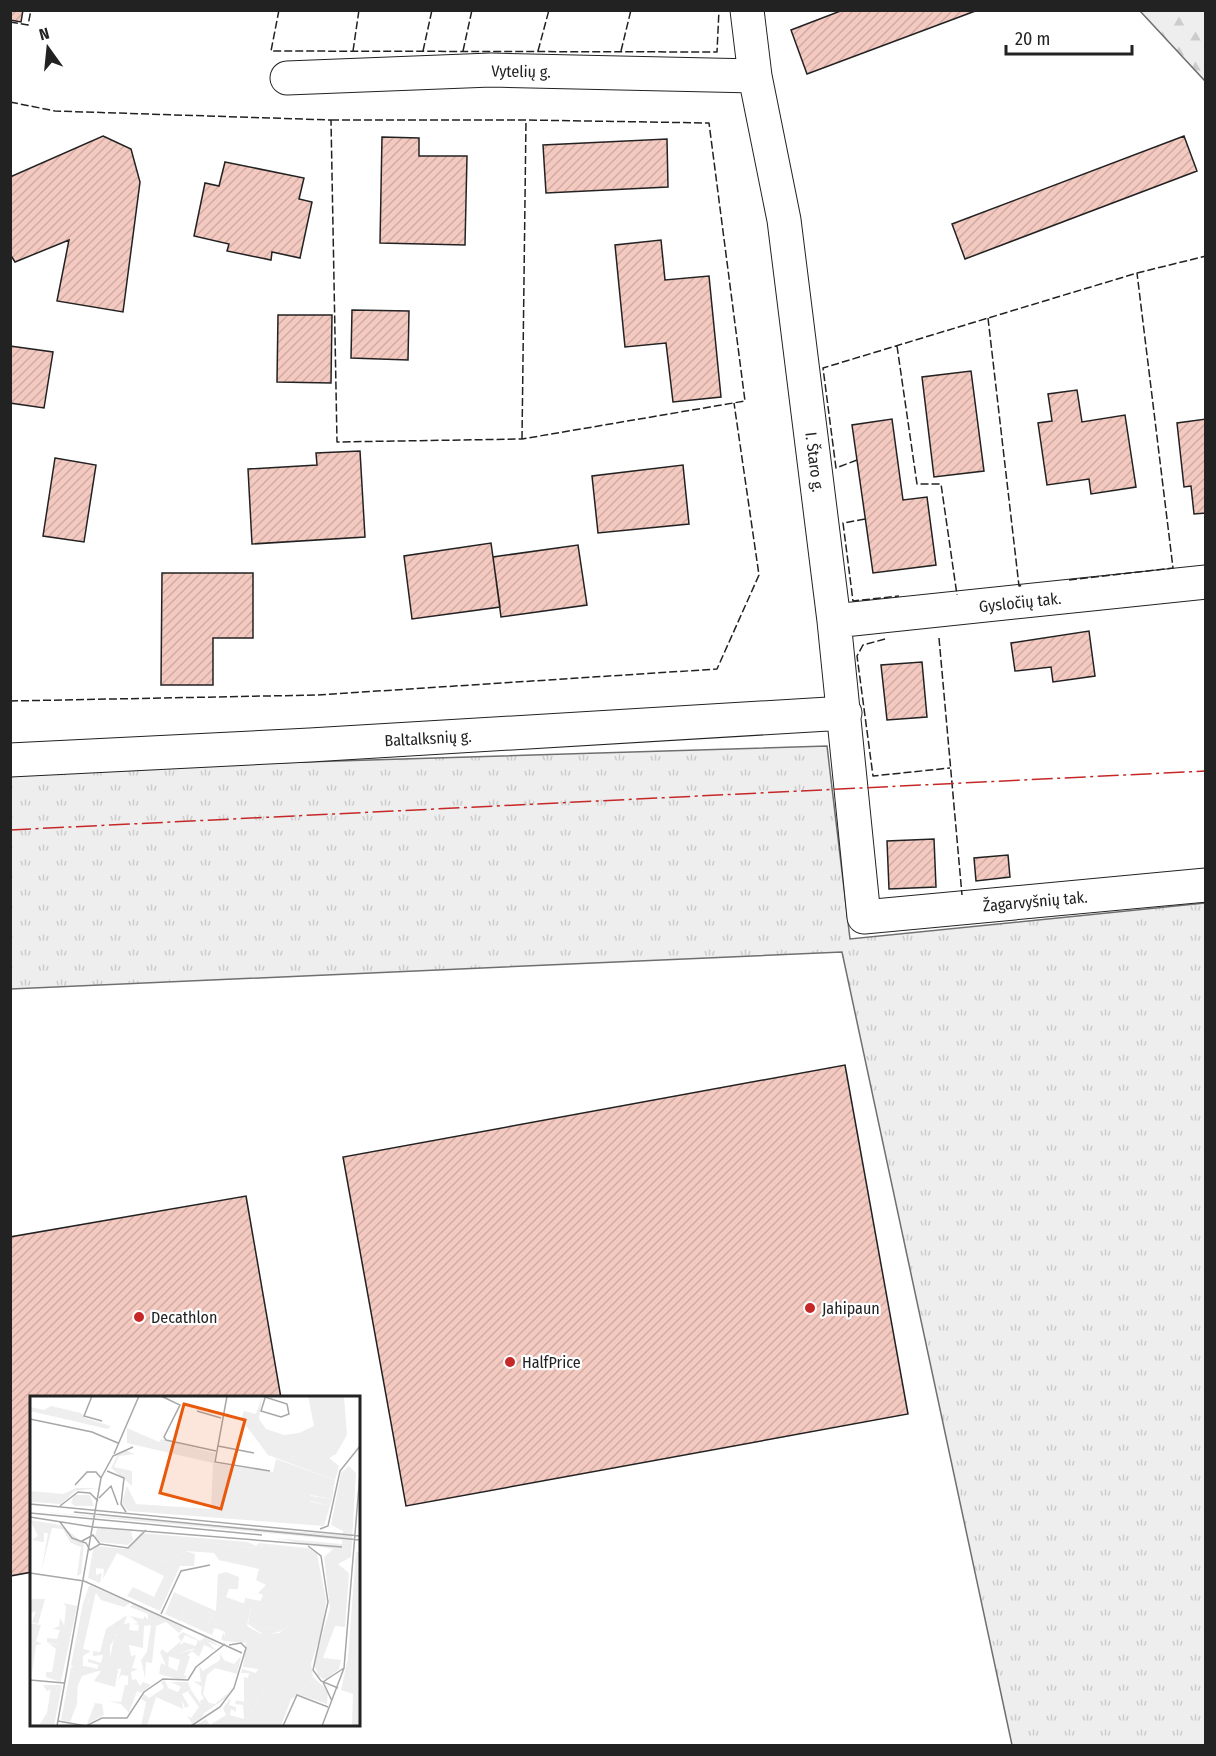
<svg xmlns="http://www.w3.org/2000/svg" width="1216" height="1756" font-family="'Fira Sans Condensed',sans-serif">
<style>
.grass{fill:url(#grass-tufts);stroke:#6f6f6f;stroke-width:1.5}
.forest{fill:url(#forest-firs);stroke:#6f6f6f;stroke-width:1.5}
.building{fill:url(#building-hatch);stroke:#222;stroke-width:1.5}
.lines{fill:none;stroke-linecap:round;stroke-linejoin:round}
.street-casing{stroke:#222;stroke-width:35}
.street{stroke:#fff;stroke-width:33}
.fence{stroke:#222;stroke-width:1.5;stroke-dasharray:8 3;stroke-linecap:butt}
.power{stroke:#c62828;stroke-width:1.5;stroke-dasharray:21 4.5 3 4.5;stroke-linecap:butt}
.poi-dot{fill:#c62828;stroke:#fff;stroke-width:2}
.labels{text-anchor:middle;stroke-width:4.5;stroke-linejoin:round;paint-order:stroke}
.street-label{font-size:16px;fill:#222;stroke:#fff}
.poi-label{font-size:16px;fill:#222;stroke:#fff;text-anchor:start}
.inset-road{fill:none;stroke:#a7a7a7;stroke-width:1.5}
.view{fill:#e8590c;fill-opacity:0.15;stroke:#e8590c;stroke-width:3}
.inset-edge{fill:none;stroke:#222;stroke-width:3}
</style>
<defs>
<pattern id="grass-tufts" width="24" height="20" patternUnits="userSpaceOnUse" patternTransform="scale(1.5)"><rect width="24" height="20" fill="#eee"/><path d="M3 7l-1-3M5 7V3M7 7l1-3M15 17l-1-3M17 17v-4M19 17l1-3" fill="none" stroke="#ccc"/></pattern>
<pattern id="forest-firs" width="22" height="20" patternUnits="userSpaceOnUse" patternTransform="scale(1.5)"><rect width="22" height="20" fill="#eee"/><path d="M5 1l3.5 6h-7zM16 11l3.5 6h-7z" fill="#ccc"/></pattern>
<pattern id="building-hatch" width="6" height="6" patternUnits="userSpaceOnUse" patternTransform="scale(1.5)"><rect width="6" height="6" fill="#f3c9c0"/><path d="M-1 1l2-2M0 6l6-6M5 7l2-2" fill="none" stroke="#d0aca5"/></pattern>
</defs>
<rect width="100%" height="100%" fill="#fff"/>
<!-- grass -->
<path class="grass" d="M827 746 850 939 1205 903V1745H1012L842 952 11 989 10 771Z"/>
<!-- forest -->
<path class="forest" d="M1140 11H1205V81Z"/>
<!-- building -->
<path class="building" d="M10 10H23L21 22 10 20Z
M843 10H978L807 74 791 30Z
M103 136 131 149 140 182 123 312 57 301 69 240 15 262 10 254V177Z
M1184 136 1197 171 965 259 952 224Z
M382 137 419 138V156H467L465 245 380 243Z
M667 139 668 187 546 193 543 145Z
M225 162 304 178 299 199 312 202 300 258 272 252 271 260 227 251 229 244 194 236 205 183 219 186Z
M661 240 665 280 709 276 721 397 673 402 666 343 625 347 615 245Z
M352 310 409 311 408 360 351 358Z
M278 315H332L331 383 277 382Z
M10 346 53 352 44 408 10 403Z
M971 371 984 471 934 477 922 377Z
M1077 390 1082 422 1125 415 1136 487 1091 494 1089 479 1047 485 1038 423 1052 421 1048 394Z
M892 419 903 500 927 497 936 565 873 573 852 425Z
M1206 419V513L1194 514 1191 486 1184 487 1177 423Z
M360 451 365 537 252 544 248 469 317 465 316 453Z
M55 458 96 465 84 542 43 536Z
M683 465 689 524 598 533 592 476Z
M491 543 500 607 412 619 404 556Z
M578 545 587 605 501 617 493 557Z
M162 573H253V638H213V685H161Z
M1089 631 1095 676 1053 682 1051 667 1015 671 1011 643Z
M922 662 927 717 887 720 881 665Z
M934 839 936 887 889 889 887 841Z
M1008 855 1010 877 976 881 974 858Z
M845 1065 908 1414 406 1506 343 1157Z
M246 1196 281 1398H32V1572L10 1576V1237Z"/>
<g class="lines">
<!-- street casing -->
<g class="street-casing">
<path id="street" d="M747 10 755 76 784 220 834 621 864 917 1206 885
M287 78 491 70 755 76
M834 621 1206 582
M10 760 310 745 845 713"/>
</g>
<!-- street -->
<use href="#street" class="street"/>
<!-- fence -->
<path class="fence" d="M279 10 271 51 717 52 719 10
M10 22 28 25 31 10
M353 51 359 10
M423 51 432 10
M463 51 472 10
M538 51 549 10
M621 51 631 10
M10 102 55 111 331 120
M331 120H526L709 123 745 401 522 439 337 442Z
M988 318 1019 586 1024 585
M897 346 917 484H941L957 595
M522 439 526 120
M857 460 836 468 823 368 1137 273 1206 256
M865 519 843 523 853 601 899 596
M1069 580 1173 568 1137 273
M939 638 962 895
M885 639 863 645 857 656 873 776 950 768
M10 701 317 695 717 669 759 575 734 403"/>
<!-- power -->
<path class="power" d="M10 830 1206 771"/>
</g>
<!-- markers -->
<g class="poi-dot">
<circle cx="810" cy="1308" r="6"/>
<circle cx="139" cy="1317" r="6"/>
<circle cx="510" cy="1362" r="6"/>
</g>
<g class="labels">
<!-- street labels -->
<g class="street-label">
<text transform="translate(521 71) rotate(1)" y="6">Vytelių g.</text>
<text transform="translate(815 462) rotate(83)" y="6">I. Štaro g.</text>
<text transform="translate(1020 602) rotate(-6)" y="6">Gysločių tak.</text>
<text transform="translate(428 738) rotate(-3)" y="6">Baltalksnių g.</text>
<text transform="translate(1035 901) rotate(-5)" y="6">Žagarvyšnių tak.</text>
</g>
<!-- poi labels -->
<g class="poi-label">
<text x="822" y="1314">Jahipaun</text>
<text x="151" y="1323">Decathlon</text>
<text x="522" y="1368">HalfPrice</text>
</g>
</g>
<!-- overview -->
<g transform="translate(30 1396)">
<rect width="330" height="330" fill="#fff"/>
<path d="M97 32 129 46 131 43 185 57 184 67 243 76 246 63 305 84 304 91 277 85 281 100 302 103 300 110 281 105 268 117 294 130 98 115 92 107 97 90 106 108 181 113 183 67 97 47ZM95 54 105 58 89 60 84 71 102 75V90L81 72 88 58ZM319 70 326 77 321 161 308 168 319 177 315 231 305 230 293 262 311 264 309 273 296 284 288 280 284 267 300 212 294 161 303 153 244 142 312 148V144L0 115 313 139V135L301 129 311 77ZM46 92H68L45 95 31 108 0 106V95L33 98ZM44 99H60L64 110H45L41 107ZM0 124 30 129 54 147 51 178 47 180 51 151 41 147 33 133 22 132 11 176 18 137H14V146L2 144 8 140ZM67 132 101 135 103 144 98 149 70 146 65 141ZM111 137 218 146 226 150 229 147 278 152 234 149 222 152 122 139 100 159 135 166 155 155 165 158 164 170H150L130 215 97 200 103 191 124 201 134 180 87 157 73 183 74 173 66 172V179L72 177 70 187 58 182 63 154 67 150 95 153ZM326 156H330V184L320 281 324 279 330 232V330H322L323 298 311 294 318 262ZM59 190H61L100 207 94 211 71 204 66 197 58 202 59 208 53 207ZM144 196 159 203 151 220 156 226 179 216 183 219 179 227 184 234 182 239 135 218ZM33 207 47 210 31 286 16 281V276H22L26 253 18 247 29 249 34 232 36 210ZM103 208 154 232 149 237 136 226 126 230 122 267 116 266 115 282 111 264 117 256 121 229 114 230 113 252 99 249 101 260 106 259 102 272 108 273 101 276 102 284 106 283 110 290 113 286 121 289 111 297 107 295 99 317 91 308 78 305 91 306 95 289H98V280L91 279 88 286 100 238H87L80 250V269L88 274 85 291 64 285 71 275H68L52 280 46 294 48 280 41 271 47 270 51 275 60 271 67 273 69 269 58 266V263L71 267 73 259 63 260V255L70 256 76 233 97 219 94 228 100 227 99 234 108 235 109 229 103 228 108 227 100 220 113 223 115 220 118 224V218L100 211ZM218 228 252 235 234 239ZM153 236 170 245 175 241 192 251 178 246 187 255 174 249 169 261 162 255 155 262 146 258 163 254 168 245 155 239 150 248 153 250 139 260 138 274 130 256 132 253 137 257 151 245 148 240ZM194 236V241L212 243 220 249 243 270V278L213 330H165L176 323 180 329 196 319 193 312 201 301 199 309 206 311V316L201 313 200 319 214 323 213 309 205 308 206 304 214 306V281L218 282 219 277H211L212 273 226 277 228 273 213 271 216 247 194 245 191 243ZM190 257 194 264 204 268 211 260 207 278 185 272 177 279 173 298 179 307 185 308 198 297 206 281 196 302 173 318 170 305 174 302 171 298 172 291 163 285 171 286 169 270 173 275 179 271 190 264ZM283 281 298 295 297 308 270 299ZM135 284 138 292 148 296 151 291 141 286H158L161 294 152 298 159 310 155 312 152 304 153 313 126 301 117 330H111L116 306 111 303 114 298 119 302 134 292 131 286ZM13 289H32L24 330H4L0 323 3 328 19 329 27 292 17 295ZM65 307 72 308 74 319 57 328Z" fill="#eee"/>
<path d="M278 0H314L317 39 306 58 299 62 309 70 305 84 238 59 211 23 214 15 226 18 232 1 229 23 236 33 254 39 269 37 284 30ZM21 10 51 17 55 22 81 30 78 33 0 15V11L14 14ZM277 84 304 91 302 103 275 98ZM272 104 300 110 294 130 267 117ZM116 138 222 152 234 149 278 152 287 158 296 204 293 231 281 268 283 281 270 299 261 303 251 330H213L243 278V270L220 257V249L212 243 204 244 194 241 195 236 188 233 171 231 178 230 183 219 180 216 156 226 151 220 159 203 186 215 188 178 196 176 209 181 208 193H199L196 201 221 210 217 230 231 238 250 237 258 230 263 211 230 206 233 199 228 197 236 189 226 184 229 173 189 164 184 157 155 155 135 166 99 159ZM330 160V235L324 280 320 282ZM66 196 53 253 61 255 53 260V270L60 271 55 277 41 269 53 207 59 208 58 200ZM0 203H15L8 228 2 226 6 215 1 217ZM30 222 37 234 35 245 29 249 33 257 27 273 29 249 17 246V242L27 243 30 234 23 233 29 230ZM0 227 11 229 6 245 12 248 6 249 2 277ZM154 246 168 251 147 258 160 260 154 279 158 281 150 284 129 278 131 267 147 275 150 264 138 260ZM41 271 48 280 47 308 40 326 31 324ZM21 291 27 292 20 329H9L17 317ZM161 294 174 313 173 320 162 328 157 319 161 322 169 311 158 296Z" fill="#eee"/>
<path d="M89 237 100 238 93 273H83L79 267 84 242Z" fill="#eee"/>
<path d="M215 202 264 211 258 230 252 235 218 228 221 210 214 208Z" fill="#eee"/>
<path class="inset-road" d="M62 0 54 20 72 25M131 0 150 9 134 41 136 44 186 55M197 0 185 66 240 75M232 0 257 8 259 18 251 21 231 15 235 2M167 15 191 22M0 23 62 36 88 47M188 50 224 57M84 58 109 0M77 75 94 82 91 108 96 116M45 89 57 76H66L71 82M69 102 81 90 88 109M0 108 330 140M30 110 48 96 60 97 68 105M44 116 330 144M0 117 232 139M0 121 63 131 312 151M30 126 42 142 56 147 60 154 70 148 98 152 116 134M290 133 298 130 310 75 330 50M52 145 63 139 70 148M278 150 291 160 298 206 283 274 291 285 308 292M0 177 54 185M54 185 212 257M131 218 151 175 180 169M0 284 34 287M293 286 302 305M293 286 314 272M28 325 56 330 72 322H97L114 296 133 283 158 284 166 271 195 248M27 330 71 82 83 60 103 51M161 330 190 311 204 292 216 252 211 247 199 249M253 330 267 299 298 311M292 330 314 272 330 77"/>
<path class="view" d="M154 8 215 24 191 113 130 97Z"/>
<rect width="330" height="330" class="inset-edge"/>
</g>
<!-- border -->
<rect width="1216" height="1756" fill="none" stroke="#222222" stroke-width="24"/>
<!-- north arrow -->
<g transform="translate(48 48) rotate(345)" stroke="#ffffff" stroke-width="4.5" paint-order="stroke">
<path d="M0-4.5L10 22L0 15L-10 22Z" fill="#222222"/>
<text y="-9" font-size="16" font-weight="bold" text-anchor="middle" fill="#222222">N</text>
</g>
<!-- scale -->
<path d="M1006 45v9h126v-9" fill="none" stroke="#222222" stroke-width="3"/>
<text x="1015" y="45" font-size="18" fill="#222222" stroke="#ffffff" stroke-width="4.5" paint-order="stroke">20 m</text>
</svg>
